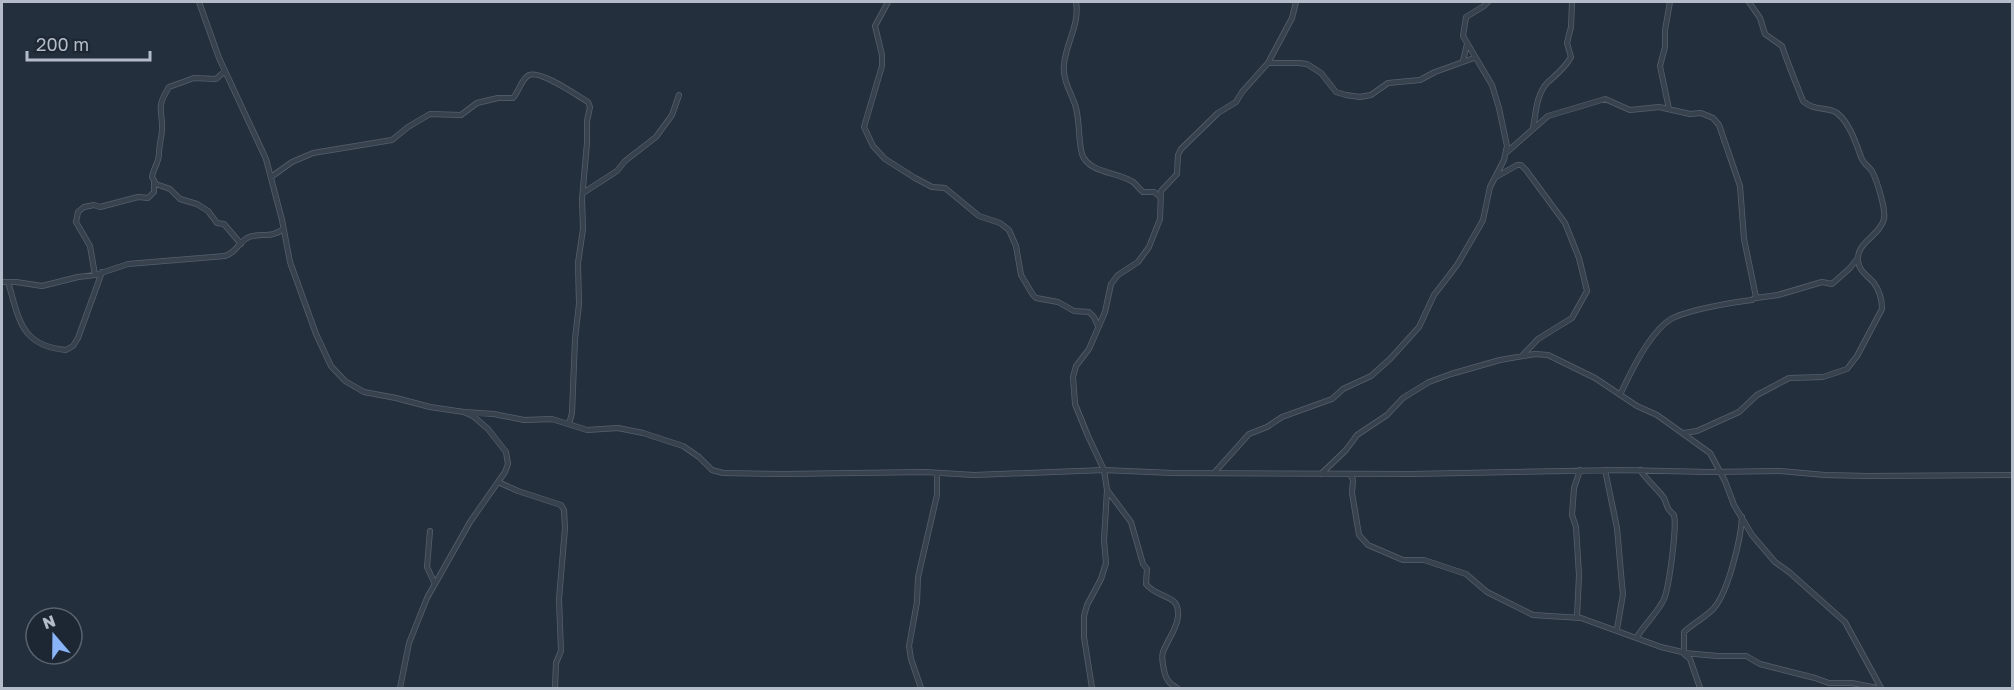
<svg xmlns="http://www.w3.org/2000/svg" width="2014" height="690" font-family="'Golos Text',sans-serif">
<style>
.lines{fill:none;stroke-linecap:round;stroke-linejoin:round}
.minor-casing{stroke:#565f6c;stroke-width:6}
.minor{stroke:#38414e;stroke-width:4.5}
</style>
<rect width="100%" height="100%" fill="#242f3e"/>
<g class="lines">
<!-- minor casing -->
<g class="minor-casing">
<path id="minor" d="M199 2 219 58 266 159 282 220 290 262 316 334 331 366 345 381 364 392 396 398 430 407 464 412 473 416 488 429 506 452 508 464 505 472 470 522 427 598 409 643 400 688
M888 2 875 26 882 55V66L864 127 873 146 885 159 915 178 932 187 945 188 979 216 1000 223 1009 230 1016 246 1021 275 1033 295 1036 298 1058 302 1074 311 1089 312 1094 317 1098 326
M1076 2C1080 24 1066 43 1064 64 1062 81 1072 93 1076 108 1080 123 1078 139 1082 154 1088 173 1118 172 1133 182 1137 185 1139 189 1143 192H1154L1159 196
M1463 61 1467 44
M1268 63H1299L1307 64 1321 73 1336 92 1346 95 1360 97 1371 95 1388 83 1420 80 1435 72 1474 58
M225 71 216 79 194 78 169 87C155 110 163 108 162 131 161 140 159 146 159 154 159 162 153 169 152 177L156 184 170 189 180 199 197 204 208 211 217 223 224 224 241 244
M1669 109 1660 66 1665 47V30L1670 2
M1533 128C1536 113 1536 94 1548 82 1557 74 1565 68 1571 57L1567 43 1571 27 1572 2
M1507 152 1548 116 1605 99 1630 110 1659 107 1690 114 1701 113 1713 118 1719 125 1740 186 1744 239 1756 297 1752 300C1734 302 1687 310 1671 319 1651 331 1630 373 1620 395
M271 177 292 162 313 153 392 140 408 127 430 114 461 115 477 103 498 98H513C519 92 521 79 529 75 541 70 576 95 588 102L590 107 587 121V143L582 199 583 229 578 263 579 304 575 339 572 413 569 424
M1496 177 1517 165H1521L1526 170 1565 223 1579 258 1587 291 1572 318 1538 339 1522 356
M583 193 617 171 625 161 656 137 672 115 679 95
M95 275 90 246 76 222 78 212 84 207 94 205 100 207 138 197 148 198 154 192V183
M2 282H16L42 286 78 277 95 275 128 264 225 256C236 253 238 243 247 238 259 232 272 239 283 229
M8 282C19 318 20 346 66 350L73 346 78 338 102 272
M1756 298 1778 295 1822 282 1832 284 1850 268 1857 259
M464 412 494 414 524 420 552 419 587 430 618 428 643 433 683 446 699 457 712 470 723 473 784 474 925 472 974 475 1104 470 1173 473 1412 474 1621 470 1709 472 1780 471 1825 475 1868 476 2012 475
M1684 433 1697 431 1739 412 1757 395 1789 378 1823 377 1847 369 1857 356 1882 309C1882 300 1879 290 1874 283 1868 276 1859 271 1858 261 1856 242 1880 236 1884 219 1886 209 1877 181 1872 171 1868 166 1863 163 1861 157 1856 143 1849 122 1837 113 1827 106 1815 112 1803 101 1796 83 1788 64 1782 46L1765 34 1760 18 1749 2
M1605 470 1617 528 1622 585 1623 594 1617 629
M1214 473 1249 434 1267 427 1282 417 1332 399 1343 389 1371 376 1390 359 1419 327 1434 295 1457 265 1478 229 1483 220 1490 187 1504 160 1507 146 1499 108 1492 85 1463 36 1466 17 1484 6 1488 2
M1321 474 1346 450 1357 435 1387 415 1403 398 1429 382 1451 374 1500 360 1535 354 1548 355 1595 378 1637 406 1657 415 1710 453 1725 481 1734 505 1752 535 1775 562 1789 572 1845 622 1881 688
M1350 474 1353 480 1352 493 1359 535 1368 545 1403 560H1424L1466 574 1487 592 1533 615 1581 618 1661 647 1682 652 1690 659 1700 688
M498 482 518 491 561 505 564 510 565 528 559 599 561 651 556 663 555 688
M1107 490 1131 522 1143 564 1147 569 1146 584C1155 596 1171 595 1176 604 1184 620 1168 638 1163 652 1161 658 1163 664 1164 670 1166 680 1169 683 1177 688
M1742 517C1741 539 1728 592 1714 608 1705 618 1693 623 1684 632V653L1718 656H1746L1760 664 1815 678 1829 683H1852L1877 688
M430 531 427 567 435 584
M1577 617 1579 575 1576 527 1572 515 1574 488 1580 470
M1637 637C1645 624 1658 612 1664 599 1669 588 1677 527 1674 515 1666 508 1668 507 1664 498 1661 493 1646 479 1640 470
M921 688 911 659 909 646 917 602 918 577 937 495V473
M1092 688 1084 637V616L1087 605 1101 579 1106 563 1104 540 1107 490 1104 470 1088 436 1075 404 1073 377 1076 366 1089 349 1105 312 1111 284 1118 275 1138 262 1149 247 1160 219 1161 191 1177 174 1178 155 1181 149 1218 113 1236 102 1242 92 1268 63 1292 18 1296 2"/>
</g>
<!-- minor -->
<use href="#minor" class="minor"/>
</g>
<!-- border -->
<rect width="2014" height="690" fill="none" stroke="#b4bcc9" stroke-width="6"/>
<!-- north arrow -->
<g transform="translate(54 636) rotate(340)"><circle r="28" fill="#1d2633" stroke="#59626f" stroke-width="1.5"/>
<path d="M0-4.5L10 22L0 15L-10 22Z" fill="#8ab4f8"/>
<text y="-9" font-size="16" font-weight="bold" text-anchor="middle" fill="#b4bcc9">N</text>
</g>
<!-- scale -->
<path d="M27 51v9h123v-9" fill="none" stroke="#b4bcc9" stroke-width="3"/>
<text x="36" y="51" font-size="18" fill="#b4bcc9" stroke="#1d2633" stroke-width="4.5" paint-order="stroke">200 m</text>
</svg>
